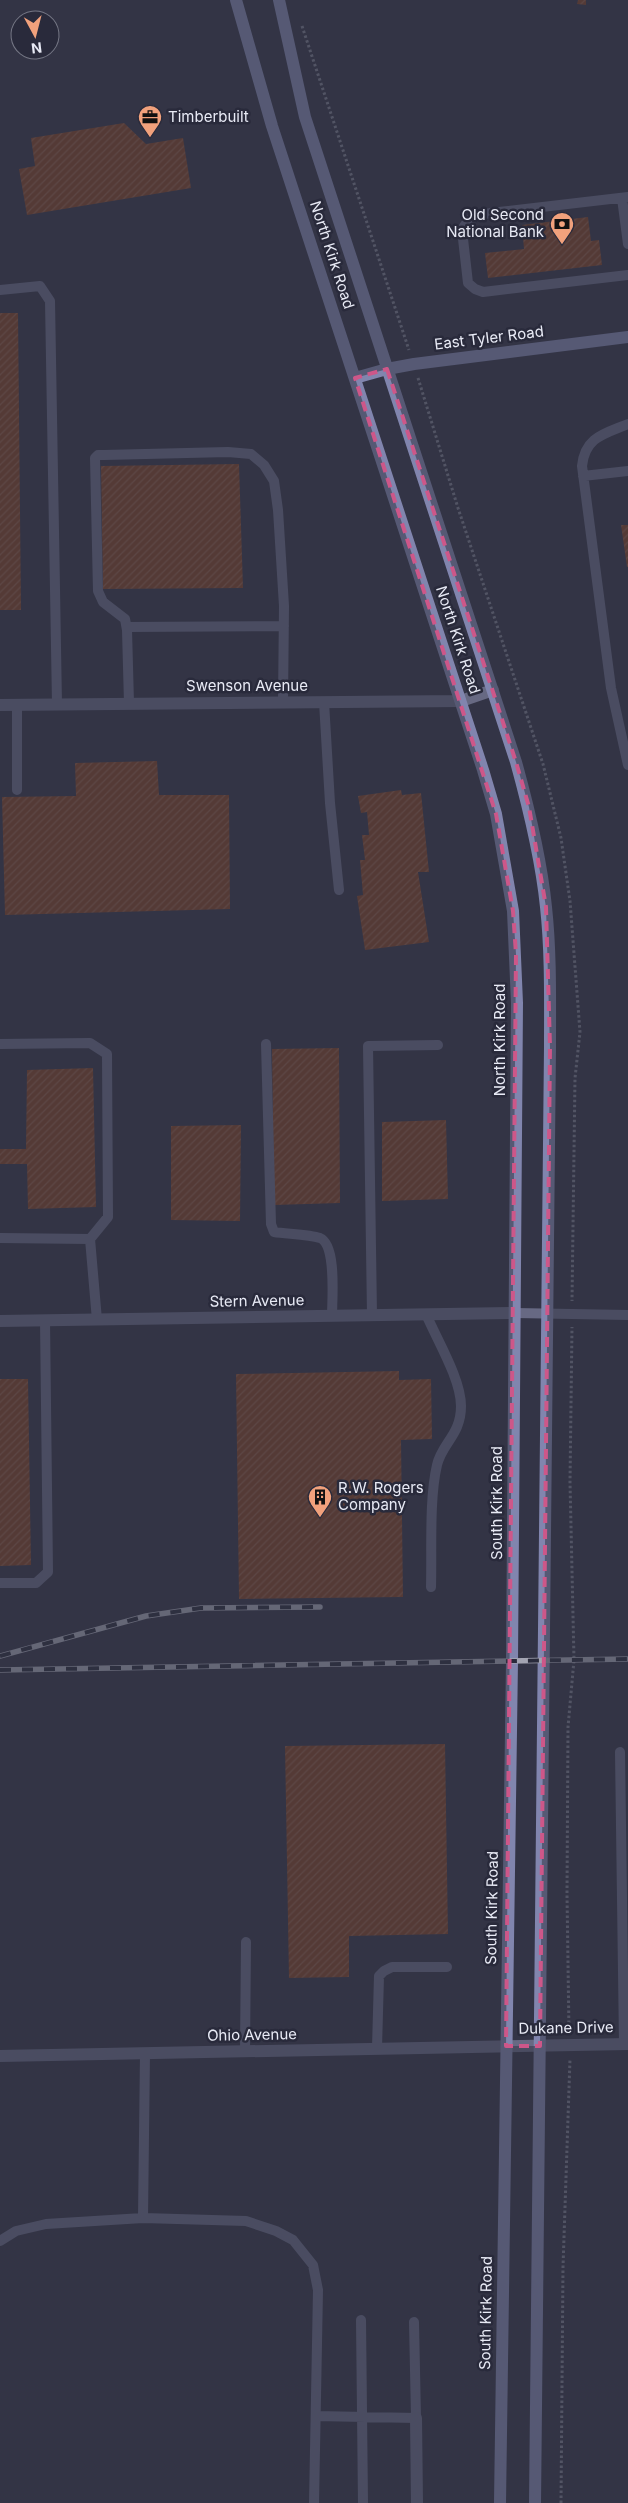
<svg xmlns="http://www.w3.org/2000/svg" width="628" height="2503" font-family="Inter,sans-serif">
<style>
.building{fill:url(#building-hatch)}
.lines{fill:none;stroke-linecap:round;stroke-linejoin:round}
.path{stroke:#797b8a;stroke-width:3;stroke-dasharray:2.5 2.5;stroke-linecap:butt}
.lane{stroke:#676983;stroke-width:10}
.street{stroke:#676983;stroke-width:12}
.secondary{stroke:#8185ae;stroke-width:12}
.rail-casing{stroke:#a3a4b2;stroke-width:5.5}
.rail{stroke:#292a3b;stroke-width:4;stroke-dasharray:11;stroke-linecap:butt}
.marked{fill:none;stroke:#cd5789;stroke-width:4;stroke-dasharray:10 6;stroke-linejoin:round}
.labels{text-anchor:middle;stroke-width:5;stroke-linejoin:round;paint-order:stroke}
.poi-label{font-size:15px;fill:#e8eaf5;stroke:#292a3b;text-anchor:start}
.street-label{font-size:15px;fill:#e8eaf5;stroke:#292a3b}
</style>
<defs>
<pattern id="building-hatch" width="6" height="6" patternUnits="userSpaceOnUse" patternTransform="scale(1.25)"><rect width="6" height="6" fill="#7d4225"/><path d="M-1 1l2-2M0 6l6-6M5 7l2-2" fill="none" stroke="#8f5d45"/></pattern>
</defs>
<rect width="100%" height="100%" fill="#333446"/>
<!-- building -->
<path class="building" d="M578 0H586V5L577 4Z
M124 123 146 144 183 138 191 188 27 215 19 169 35 166 31 138Z
M588 217 591 241 599 240 602 265 488 278 485 253 524 249 522 225Z
M0 313H18L21 610H0Z
M239 464 243 588 103 589 101 466Z
M621 525H628V567H627Z
M157 761 159 795H229L230 909 5 915 2 797 76 796 75 763Z
M401 790 402 795 421 793 429 872H418L429 942 365 950 357 896 363 895 360 860H365L362 835H369L367 812 361 813 358 796Z
M339 1048 340 1203 274 1205 272 1049Z
M93 1068 96 1207 28 1209 27 1164H0V1149H26L27 1070Z
M446 1120 448 1199 382 1201V1122Z
M241 1125 240 1221 171 1220V1126Z
M399 1371V1380L431 1379 432 1439 401 1440 403 1597 239 1599 236 1374Z
M0 1379H28L31 1565 0 1566Z
M445 1744 448 1934 349 1936V1977L289 1978 285 1746Z"/>
<g class="lines">
<!-- path -->
<path class="path" d="M302 26 409 350
M418 378 458 508 543 764 561 838 570 901 580 1032 575 1078 572 1301
M569 2033 567 1894 568 1727 574 1660 570 1482 572 1327
M561 2503 563 2267 570 2059"/>
<!-- lane -->
<path class="lane" d="M628 197 490 213C477 216 468 217 462 230L468 283 475 289 483 292 628 275
M622 198 628 244
M0 290 40 286 50 301 57 704
M628 424C604 434 585 437 582 466L611 688 628 765
M583 476 628 471
M127 627 284 626
M324 702 330 803 339 890
M129 703 127 630 125 619 103 602 98 591 95 458 98 455H104L228 452 251 454 264 465 274 481 278 510 284 606 283 702
M17 705V790
M0 1044 90 1043 107 1054 108 1217 90 1239
M266 1044 271 1224 274 1232C287 1234 309 1234 320 1238 337 1245 332 1300 332 1316
M0 1238 90 1239 97 1320
M515 1313 628 1315
M426 1314C437 1340 461 1379 461 1406 461 1435 442 1443 437 1465 429 1499 432 1551 431 1587
M372 1315 368 1046 438 1045
M0 1583H36L48 1572 45 1320
M620 1752 624 2044
M377 2048 379 1976 384 1971 392 1967H447
M245 2051 246 1942
M143 2218 145 2053
M0 2241 16 2231 46 2224 143 2218 246 2221 276 2231 293 2240 313 2265 318 2290 314 2503
M361 2320 363 2503
M316 2416 416 2418 414 2322"/>
<!-- street -->
<path class="street" d="M0 705 461 701 493 690
M0 1321 515 1313
M0 2056 628 2044
M416 2418 417 2503"/>
<!-- secondary -->
<path class="secondary" d="M236 0 272 126 483 770 496 814 513 911 517 1003 512 1661 500 2503
M279 0 305 117 516 762C529 809 541 857 546 907 551 953 550 1001 550 1047L535 2503
M355 378 387 369 414 364 628 337"/>
<!-- rail casing -->
<g class="rail-casing">
<path id="rail" d="M0 1656 146 1616 201 1608 320 1607
M0 1670 628 1659"/>
</g>
<!-- rail -->
<use href="#rail" class="rail"/>
</g>
<!-- marked area -->
<path d="M0 0H628V2503H0ZM387 369 516 762 529 807 546 907 550 1047 540 2046H506L516 954 513 911 496 814 355 378Z" fill="#333446" fill-opacity=".55" fill-rule="evenodd"/>
<path class="marked" d="M387 369 516 762 529 807 546 907 550 1047 540 2046H506L516 954 513 911 496 814 355 378Z"/>
<!-- icons -->
<defs>
<g id="office-pin" transform="scale(1.25)"><path d="M0 17L-7.5 6A9.5 9.5 0 1 1 7.5 6Z" fill="#f1a17c" stroke="#292a3b"/><path d="M-6-3h4V-5.5h4V-3h4V5H-6ZM-1-4.5V-3h2v-1.5ZM-6 0V1H6V0Z" fill="#111"/></g>
<g id="bank-pin" transform="scale(1.25)"><path d="M0 17L-7.5 6A9.5 9.5 0 1 1 7.5 6Z" fill="#f1a17c" stroke="#292a3b"/><path d="M-6-4H6V4H-6ZM0-2.3a2.3 2.3 0 1 0 0 4.6a2.3 2.3 0 1 0 0-4.6Z" fill="#111"/></g>
<g id="building-pin" transform="scale(1.25)"><path d="M0 17L-7.5 6A9.5 9.5 0 1 1 7.5 6Z" fill="#f1a17c" stroke="#292a3b"/><path d="M-4-6H4V6H1V3H-1V6H-4ZM-2.5-4.3h1.7v1.8h-1.7ZM.8-4.3h1.7v1.8H.8ZM-2.5-1h1.7V.8h-1.7ZM.8-1h1.7V.8H.8Z" fill="#111"/></g>
</defs>
<g fill-rule="evenodd">
<use href="#office-pin" x="150" y="117"/>
<use href="#bank-pin" x="562" y="224"/>
<use href="#building-pin" x="320" y="1497"/>
</g>
<g class="labels">
<!-- poi labels -->
<g class="poi-label">
<text x="168" y="122">Timberbuilt</text>
<text x="544" y="220" text-anchor="end">Old Second<tspan x="544" dy="17">National Bank</tspan></text>
<text x="338" y="1493">R.W. Rogers<tspan x="338" dy="17">Company</tspan></text>
</g>
<!-- street labels -->
<g class="street-label">
<text transform="translate(332 255) rotate(72)" y="5">North Kirk Road</text>
<text transform="translate(489 338) rotate(-7)" y="5">East Tyler Road</text>
<text transform="translate(458 640) rotate(72)" y="5">North Kirk Road</text>
<text x="247" y="691">Swenson Avenue</text>
<text transform="translate(500 1040) rotate(-90)" y="5">North Kirk Road</text>
<text transform="translate(257 1301) rotate(-1)" y="5">Stern Avenue</text>
<text transform="translate(497 1503) rotate(-90)" y="5">South Kirk Road</text>
<text transform="translate(492 1908) rotate(-89)" y="5">South Kirk Road</text>
<text transform="translate(566 2028) rotate(-1)" y="5">Dukane Drive</text>
<text transform="translate(252 2035) rotate(-1)" y="5">Ohio Avenue</text>
<text transform="translate(486 2313) rotate(-89)" y="5">South Kirk Road</text>
</g>
</g>
<!-- north arrow -->
<g transform="translate(35 35) rotate(173)"><circle r="24" fill="#292a3b" stroke="#757785"/>
<path d="M0-4L9 19L0 12L-9 19Z" fill="#f1a17c"/>
<text y="-8" font-size="14" font-weight="bold" text-anchor="middle" fill="#e8eaf5">N</text>
</g>
</svg>
